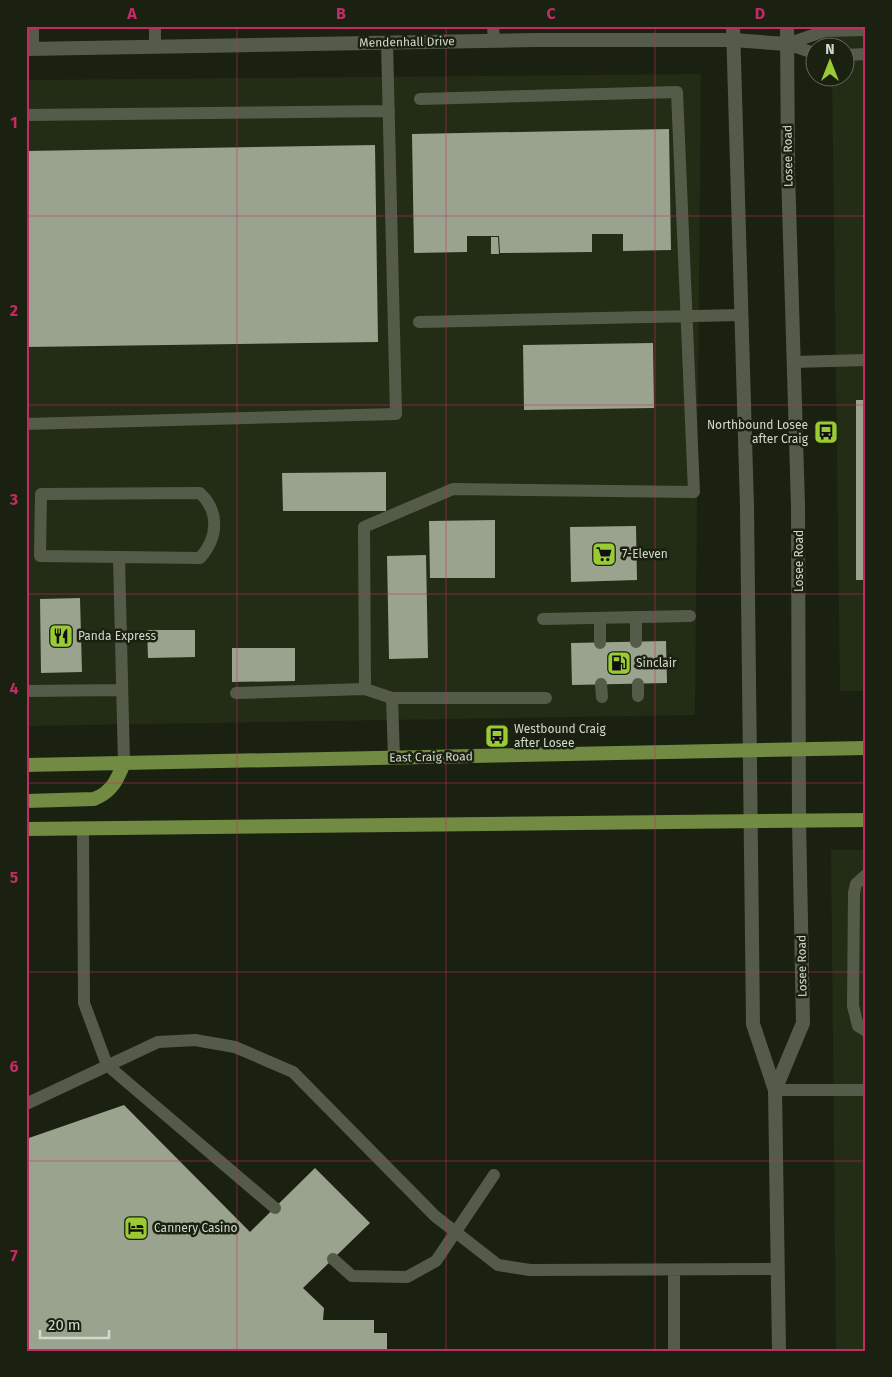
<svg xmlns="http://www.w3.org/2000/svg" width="892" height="1377" font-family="'Fira Sans',sans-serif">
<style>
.built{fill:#232c15}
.building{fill:#9aa38e}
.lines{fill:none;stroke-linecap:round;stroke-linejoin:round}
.service{stroke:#545c49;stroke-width:12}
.minor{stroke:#545c49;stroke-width:14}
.secondary{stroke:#545c49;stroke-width:14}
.primary{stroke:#718b42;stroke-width:14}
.grid{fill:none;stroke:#c42b66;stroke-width:1;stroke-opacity:0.55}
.labels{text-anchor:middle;stroke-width:5;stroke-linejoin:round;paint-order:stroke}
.street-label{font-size:12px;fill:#d3d8cd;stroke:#1b2111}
.poi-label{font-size:12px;fill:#d3d8cd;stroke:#1b2111;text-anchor:start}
.neatline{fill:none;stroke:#c42b66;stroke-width:2}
.grid-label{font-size:16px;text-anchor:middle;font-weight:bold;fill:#c42b66}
</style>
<rect width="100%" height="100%" fill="#1b2111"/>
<!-- built -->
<path class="built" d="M831 26H866V691H840L832 78H844V48L832 47Z
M701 74 695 715 26 726V80Z
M831 850H866V1351H836Z"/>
<!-- building -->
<path class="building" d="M669 129 671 250 623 251V234H592V252L500 253 499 236H467V252L414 253 412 134Z
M375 145 378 342 26 347V151Z
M491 237H498L499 254H491Z
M653 343 654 408 524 410 523 345Z
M856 400H866V580H856Z
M386 472V511H283L282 473Z
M495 520V578H430L429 521Z
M636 526 637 580 571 582 570 527Z
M426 555 428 658 389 659 387 556Z
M80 598 82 672 41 673 40 599Z
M147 630H195V657L148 658Z
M666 641 667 683 572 685 571 643Z
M232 648H295V681L232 682Z
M124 1105 250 1232 315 1168 370 1223 303 1288 324 1308 323 1320H374V1333H387V1351H26V1139Z"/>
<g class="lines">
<!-- service -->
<path class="service" d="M33 26V48
M493 26 494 41
M787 44 825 31 866 30
M787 44 814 53
M155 46V26
M844 55 866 54
M26 115 389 111
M419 322 741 315
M793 362 866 360
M26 424 396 414 387 43
M200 493C220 512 218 538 200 558L40 556 41 494Z
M119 558 124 763
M636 617V642
M600 618V643
M543 619 690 616
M601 684 602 697
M638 684V696
M365 689 364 527 453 489 694 492 677 92 420 99
M26 691 122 690
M236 693 365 689 392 698H546
M392 698 394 757
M83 828 84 1003 107 1065 275 1208
M866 875 856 884 854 893 853 1006 858 1026 866 1031
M775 1090H866
M26 1104 158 1042 195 1040 235 1047 293 1072 435 1216 498 1265 530 1270 778 1269
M333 1259 352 1276 407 1277 436 1261 494 1175
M674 1351V1271"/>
<!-- minor -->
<path class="minor" d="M26 49 535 40H733L787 44"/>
<!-- secondary -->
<path class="secondary" d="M733 26 747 507 753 1024 775 1090 779 1351
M775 1090 803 1023 799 821 798 506 788 171 787 26"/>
<!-- primary -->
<path class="primary" d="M26 765 866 748
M26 801 94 799C112 792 117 780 124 763
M26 829 866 820"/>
</g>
<!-- grid -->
<path class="grid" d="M237 26V1351M446 26V1351M655 26V1351M26 216H866M26 405H866M26 594H866M26 783H866M26 972H866M26 1161H866"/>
<!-- icons -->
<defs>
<g id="bus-square" transform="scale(1.25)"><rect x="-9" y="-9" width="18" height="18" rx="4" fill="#9bcb34" stroke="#1b2111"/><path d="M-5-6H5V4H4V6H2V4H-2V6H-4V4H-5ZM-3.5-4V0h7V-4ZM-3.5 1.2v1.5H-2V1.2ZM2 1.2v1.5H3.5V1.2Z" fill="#111"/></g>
<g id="supermarket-square" transform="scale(1.25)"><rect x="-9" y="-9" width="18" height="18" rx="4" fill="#9bcb34" stroke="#1b2111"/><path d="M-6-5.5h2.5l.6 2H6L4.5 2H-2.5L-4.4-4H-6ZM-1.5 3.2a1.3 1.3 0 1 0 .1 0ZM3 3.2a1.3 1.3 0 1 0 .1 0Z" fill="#111"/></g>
<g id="restaurant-square" transform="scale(1.25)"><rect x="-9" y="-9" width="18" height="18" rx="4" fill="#9bcb34" stroke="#1b2111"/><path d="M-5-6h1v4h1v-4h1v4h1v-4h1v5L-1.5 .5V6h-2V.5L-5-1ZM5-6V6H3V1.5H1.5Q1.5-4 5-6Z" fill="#111"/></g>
<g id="fuel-square" transform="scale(1.25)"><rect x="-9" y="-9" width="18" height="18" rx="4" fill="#9bcb34" stroke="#1b2111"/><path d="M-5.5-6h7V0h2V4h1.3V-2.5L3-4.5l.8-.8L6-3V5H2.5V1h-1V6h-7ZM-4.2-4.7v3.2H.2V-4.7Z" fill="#111"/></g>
<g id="hotel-square" transform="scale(1.25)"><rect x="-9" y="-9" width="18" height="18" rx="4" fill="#9bcb34" stroke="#1b2111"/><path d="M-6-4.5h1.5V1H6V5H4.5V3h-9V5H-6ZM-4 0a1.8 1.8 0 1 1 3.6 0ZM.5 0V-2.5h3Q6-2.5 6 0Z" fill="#111"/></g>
</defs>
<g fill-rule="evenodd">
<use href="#bus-square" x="826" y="432"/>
<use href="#supermarket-square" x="604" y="554"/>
<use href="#restaurant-square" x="61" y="636"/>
<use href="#fuel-square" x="619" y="663"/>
<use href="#bus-square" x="497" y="736"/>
<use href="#hotel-square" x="136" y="1228"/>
</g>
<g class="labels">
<!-- street labels -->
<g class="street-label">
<text transform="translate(407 42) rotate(-1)" y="4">Mendenhall Drive</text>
<text transform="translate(788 156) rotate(-91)" y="4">Losee Road</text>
<text transform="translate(799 561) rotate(-90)" y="4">Losee Road</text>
<text transform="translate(431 757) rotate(-1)" y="4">East Craig Road</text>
<text transform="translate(802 966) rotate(-91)" y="4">Losee Road</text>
</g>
<!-- poi labels -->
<g class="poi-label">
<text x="808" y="429" text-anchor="end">Northbound Losee<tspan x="808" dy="14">after Craig</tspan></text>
<text x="622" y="558">7-Eleven</text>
<text x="78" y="640">Panda Express</text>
<text x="636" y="667">Sinclair</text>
<text x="514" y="733">Westbound Craig<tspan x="514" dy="14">after Losee</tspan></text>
<text x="154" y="1232">Cannery Casino</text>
</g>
</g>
<!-- border -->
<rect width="892" height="1377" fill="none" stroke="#1b2111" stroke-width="55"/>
<!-- north arrow -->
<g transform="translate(830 62)"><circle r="24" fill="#1b2111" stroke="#656a5c"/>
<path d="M0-4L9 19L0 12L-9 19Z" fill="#9bcb34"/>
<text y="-8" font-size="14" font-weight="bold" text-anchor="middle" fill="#d3d8cd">N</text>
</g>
<!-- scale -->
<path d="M40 1330v8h69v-8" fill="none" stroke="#d3d8cd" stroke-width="2.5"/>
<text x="48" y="1330" font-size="15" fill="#d3d8cd" stroke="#1b2111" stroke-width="4" paint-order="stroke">20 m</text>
<rect x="28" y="28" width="836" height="1322" class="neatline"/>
<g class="grid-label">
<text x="132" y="19">A</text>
<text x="341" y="19">B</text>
<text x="551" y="19">C</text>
<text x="760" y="19">D</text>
<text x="14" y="128">1</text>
<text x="14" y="316">2</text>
<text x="14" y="505">3</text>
<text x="14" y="694">4</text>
<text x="14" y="883">5</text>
<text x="14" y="1072">6</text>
<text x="14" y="1261">7</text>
</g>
</svg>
